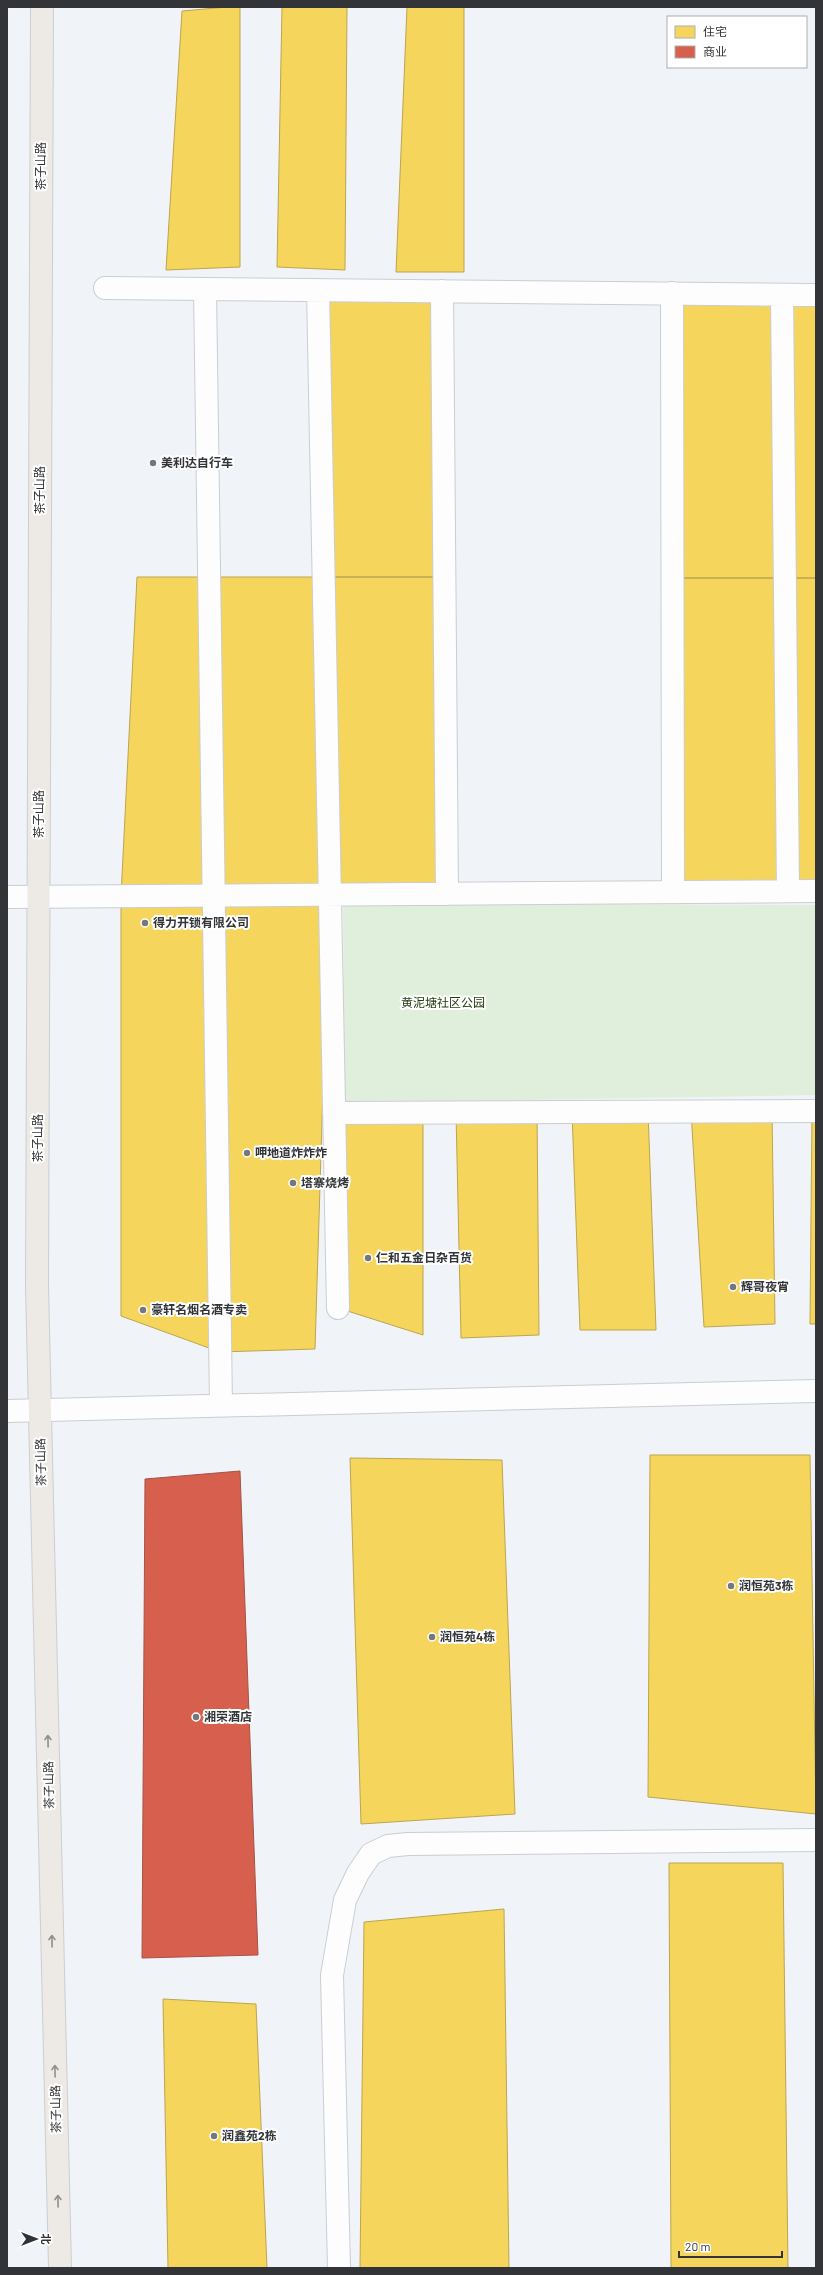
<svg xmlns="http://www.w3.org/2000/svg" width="823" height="2275" font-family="Barlow,'Noto Sans SC',sans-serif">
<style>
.green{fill:#e0efdb}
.homes{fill:#f6d55c;stroke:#bba551}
.shops{fill:#d6604d;stroke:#a55346}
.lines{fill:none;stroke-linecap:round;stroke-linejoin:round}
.minor-casing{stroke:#cbcdd1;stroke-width:24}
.major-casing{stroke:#ccced1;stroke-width:24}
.minor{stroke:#fdfdfe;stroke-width:22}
.major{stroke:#ede9e4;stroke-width:22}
.oneway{stroke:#908e8e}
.poi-dot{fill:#74777b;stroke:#fff;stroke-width:1.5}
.labels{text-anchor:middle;stroke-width:4;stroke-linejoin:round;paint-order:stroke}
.street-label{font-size:12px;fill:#323437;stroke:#fff}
.poi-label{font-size:12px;font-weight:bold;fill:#323437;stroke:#fff;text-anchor:start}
.park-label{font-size:12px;fill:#253e12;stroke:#fff}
</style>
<rect width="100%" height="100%" fill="#f0f3f8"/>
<!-- green -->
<path class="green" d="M343 903 816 905V1095L345 1103Z"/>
<!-- homes -->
<path class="homes" d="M227 7H240V267L166 270 182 11Z
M282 7H347L345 270 277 267Z
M407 7H464V272H396Z
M318 290 442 291 445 577H323Z
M672 293 782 295 785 578H673Z
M782 295H816V578H785Z
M137 577H209L214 896H121Z
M209 577H323L329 895 214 896Z
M323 577H445L447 894 329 895Z
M673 578H785L788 891 673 892Z
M785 578H816V891H788Z
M329 895 315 1349 220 1352 214 896Z
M121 896H214L220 1352 121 1316Z
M648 1111 656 1330H580L572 1112Z
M691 1111H772L775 1324 704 1327Z
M812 1111H816V1324H810Z
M537 1112 539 1335 461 1338 456 1113Z
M334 1113H423V1335L338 1308Z
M650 1455H810L816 1814 648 1797Z
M350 1458 502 1460 515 1814 361 1824Z
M669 1863H783L788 2268H671Z
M504 1909 509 2268H360L364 1922Z
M163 1999 256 2004 267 2268H168Z"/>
<!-- shops -->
<path class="shops" d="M240 1471 258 1955 142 1958 145 1479Z"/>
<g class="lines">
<!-- minor casing -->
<g class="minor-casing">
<path id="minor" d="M105 288 816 295
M205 289 221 1405
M318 290 338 1308
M442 291 447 894
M672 293 673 892
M782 295 788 891
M7 897 816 891
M334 1113 816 1111
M7 1411 816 1391
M339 2268 332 1975 345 1900 358 1873 371 1854 388 1846 408 1844 816 1840"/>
</g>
<!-- major casing -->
<g class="major-casing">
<path id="major" d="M42 7 37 1286 60 2268"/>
</g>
<!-- minor -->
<use href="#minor" class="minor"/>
<!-- major -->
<use href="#major" class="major"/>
</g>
<!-- one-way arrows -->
<defs><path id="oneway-shaft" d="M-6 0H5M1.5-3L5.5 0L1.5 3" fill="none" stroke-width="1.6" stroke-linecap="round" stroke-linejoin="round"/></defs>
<g class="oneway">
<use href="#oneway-shaft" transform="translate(48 1741) rotate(-91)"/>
<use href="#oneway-shaft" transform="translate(52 1941) rotate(-91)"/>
<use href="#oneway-shaft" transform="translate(55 2071) rotate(-91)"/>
<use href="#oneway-shaft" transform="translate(58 2201) rotate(-91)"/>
</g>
<!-- markers -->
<g class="poi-dot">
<circle cx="153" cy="463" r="4"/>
<circle cx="145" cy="923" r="4"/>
<circle cx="247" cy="1153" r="4"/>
<circle cx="293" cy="1183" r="4"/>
<circle cx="368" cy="1258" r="4"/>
<circle cx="733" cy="1287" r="4"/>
<circle cx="143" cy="1310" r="4"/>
<circle cx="731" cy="1586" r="4"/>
<circle cx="432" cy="1637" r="4"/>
<circle cx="196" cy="1717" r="4"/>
<circle cx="214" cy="2136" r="4"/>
</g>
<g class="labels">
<!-- street labels -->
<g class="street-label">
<text transform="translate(41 166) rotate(-90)" y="4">茶子山路</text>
<text transform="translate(40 490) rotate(-90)" y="4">茶子山路</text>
<text transform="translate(39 814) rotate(-90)" y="4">茶子山路</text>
<text transform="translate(38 1138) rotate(-90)" y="4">茶子山路</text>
<text transform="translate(41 1462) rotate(-91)" y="4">茶子山路</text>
<text transform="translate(49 1785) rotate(-91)" y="4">茶子山路</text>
<text transform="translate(56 2109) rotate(-91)" y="4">茶子山路</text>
</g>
<!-- poi labels -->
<g class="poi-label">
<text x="161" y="467">美利达自行车</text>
<text x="153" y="927">得力开锁有限公司</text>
<text x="255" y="1157">呷地道炸炸炸</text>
<text x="301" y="1187">塔寨烧烤</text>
<text x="376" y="1262">仁和五金日杂百货</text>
<text x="741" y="1291">辉哥夜宵</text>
<text x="151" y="1314">豪轩名烟名酒专卖</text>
<text x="739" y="1590">润恒苑3栋</text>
<text x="440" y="1641">润恒苑4栋</text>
<text x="204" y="1721">湘荣酒店</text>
<text x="222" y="2140">润鑫苑2栋</text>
</g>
<!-- park labels -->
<g class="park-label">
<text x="443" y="1007">黄泥塘社区公园</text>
</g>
</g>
<!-- border -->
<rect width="823" height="2275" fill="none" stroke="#323437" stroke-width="16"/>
<!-- legend -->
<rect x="667" y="16" width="140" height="52" fill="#ffffff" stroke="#adaeaf"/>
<rect x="675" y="26" width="20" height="12" fill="#f6d55c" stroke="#adaeaf"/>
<text x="703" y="36" font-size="12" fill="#323437">住宅</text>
<rect x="675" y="46" width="20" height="12" fill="#d6604d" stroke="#adaeaf"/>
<text x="703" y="56" font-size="12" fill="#323437">商业</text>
<!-- north arrow -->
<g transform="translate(36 2239) rotate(90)" stroke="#ffffff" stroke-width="3" paint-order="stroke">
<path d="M0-3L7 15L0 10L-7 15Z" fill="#323437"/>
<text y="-6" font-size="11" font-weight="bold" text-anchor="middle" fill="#323437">北</text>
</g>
<!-- scale -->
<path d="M679 2251v6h103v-6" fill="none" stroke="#323437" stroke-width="2"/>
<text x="685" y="2251" font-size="12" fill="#323437" stroke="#ffffff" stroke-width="3" paint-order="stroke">20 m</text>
</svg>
